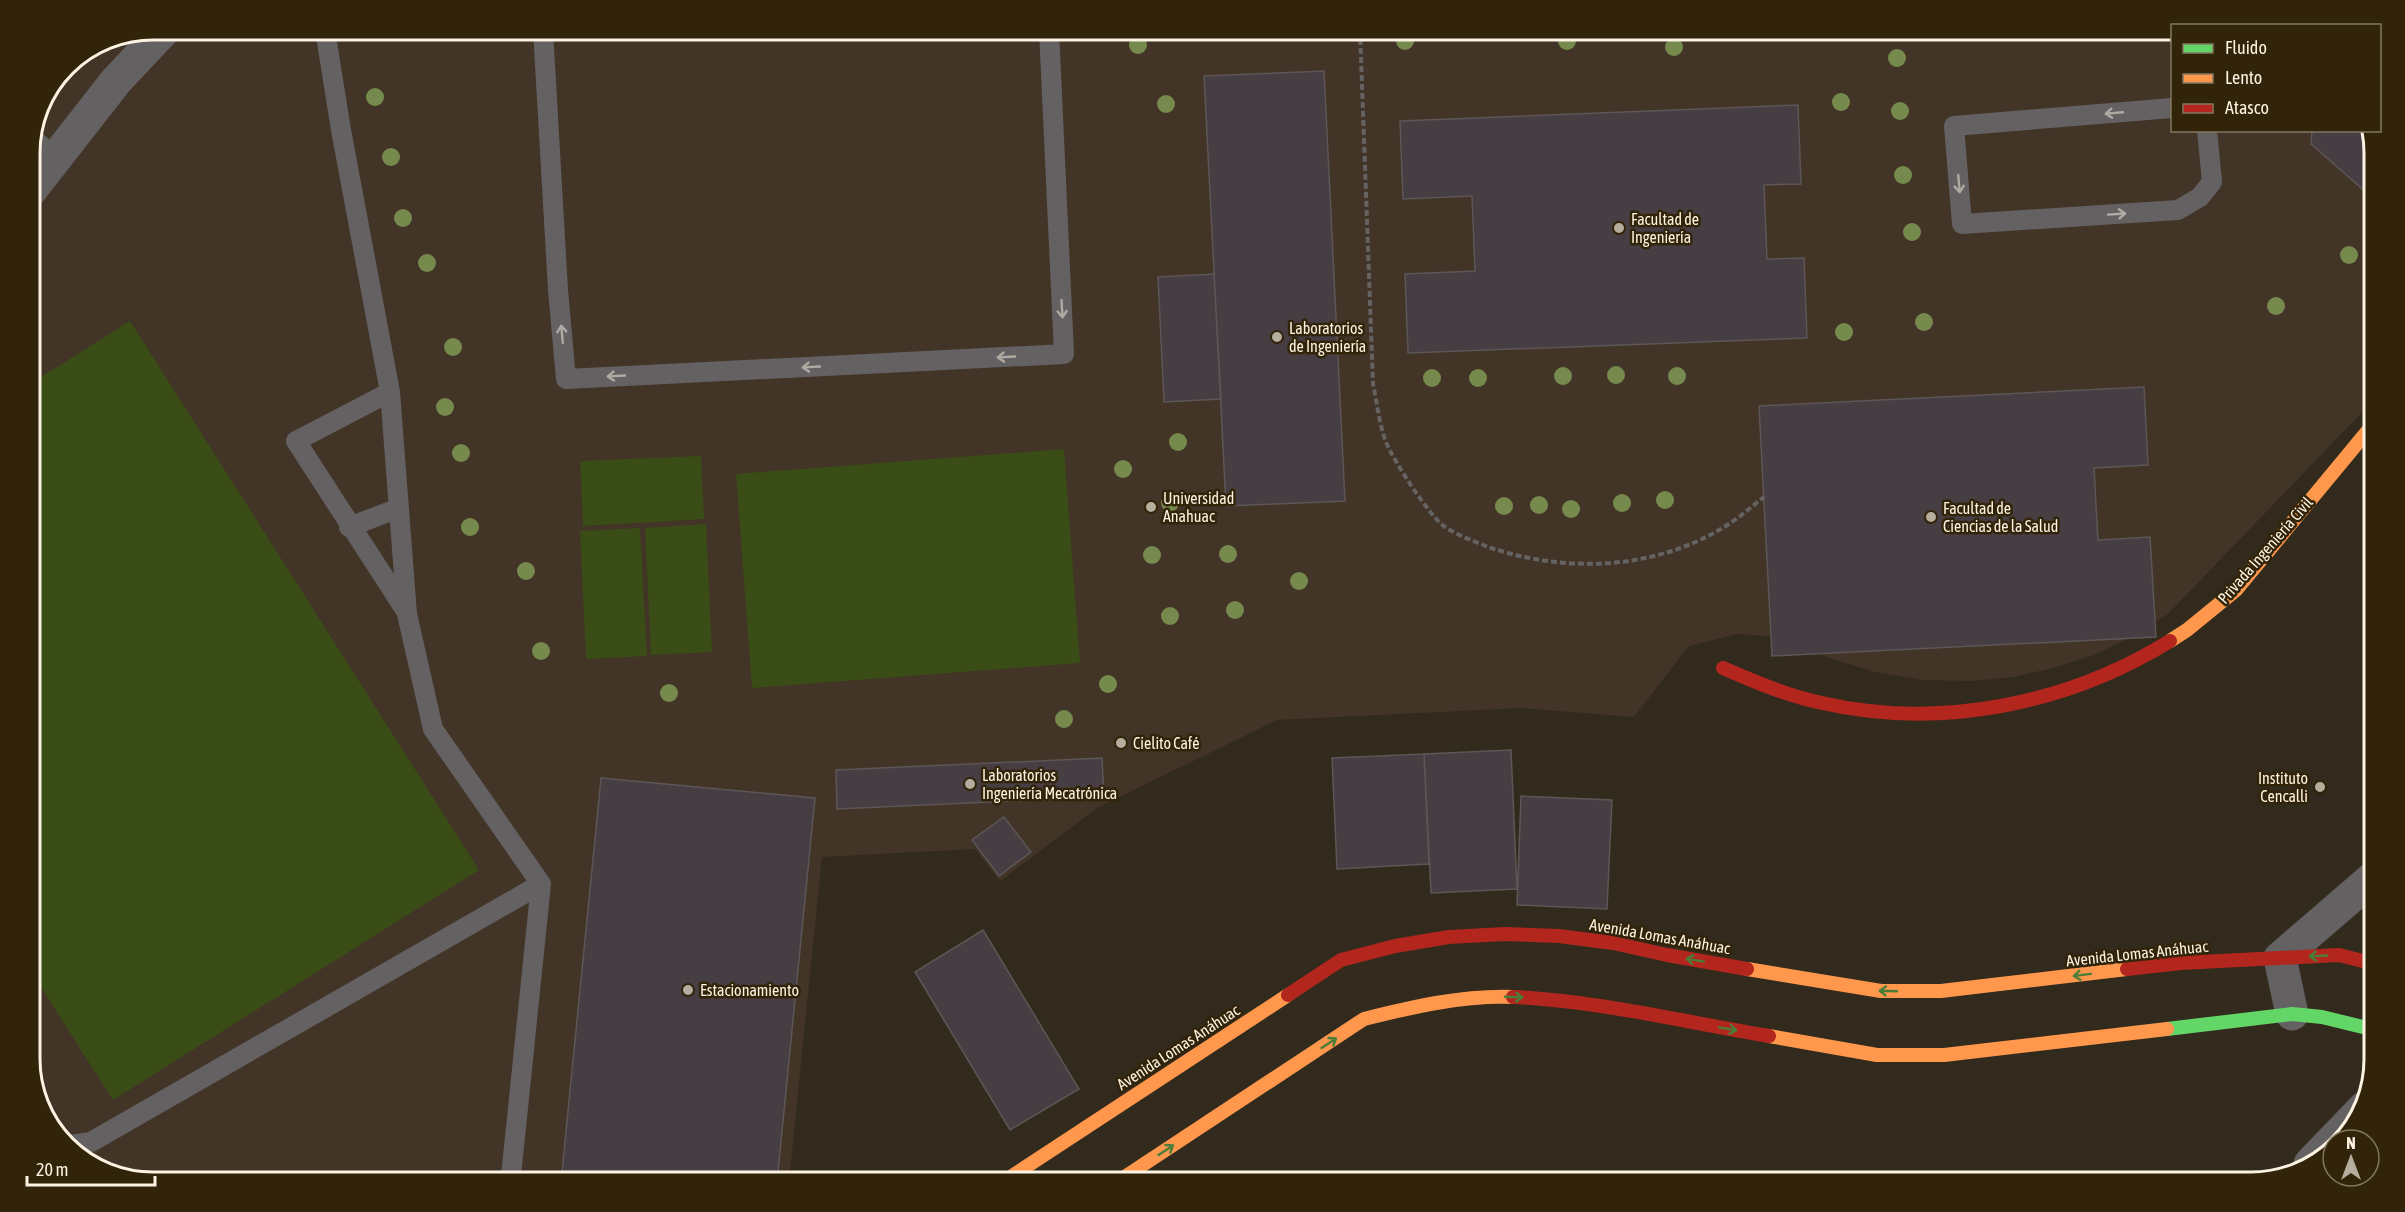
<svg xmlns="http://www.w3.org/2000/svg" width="2405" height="1212" font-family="'Asap Condensed',sans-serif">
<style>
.education{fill:#423426}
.green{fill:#3b4d16}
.building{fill:#473e44;stroke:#5c5756;stroke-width:1.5}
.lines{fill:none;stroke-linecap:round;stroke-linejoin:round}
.path{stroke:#656361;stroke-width:4;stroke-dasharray:6 3;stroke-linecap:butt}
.lane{stroke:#646163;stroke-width:20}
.street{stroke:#646163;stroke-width:33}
.fast{stroke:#63d668;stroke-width:14}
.slow{stroke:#ff974d;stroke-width:14}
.jam{stroke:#b3261e;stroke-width:14}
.tree{fill:#778a4e}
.oneway{stroke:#b0aaa3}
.oneway2{stroke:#4a7d38}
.poi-dot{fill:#b5ad9d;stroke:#322408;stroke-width:2}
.labels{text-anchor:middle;stroke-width:5;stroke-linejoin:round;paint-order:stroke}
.poi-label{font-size:16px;fill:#fcf3e3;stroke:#322408;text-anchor:start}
.street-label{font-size:16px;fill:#fcf3e3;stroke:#322408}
.rim{fill:none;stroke:#fcf3e3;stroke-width:3}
</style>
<rect width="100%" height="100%" fill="#322a1c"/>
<!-- education -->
<path class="education" d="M154 30H2172V130L2370 131 2375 146V399L2168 614 2132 637 2094 655 2054 668 2013 677 1971 681 1922 680 1874 672 1827 657 1783 637 1737 634 1689 646 1634 717 1521 708 1277 720 1097 808 1000 881 975 849 822 857 789 1182H154L99 1169 51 1127 30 1067V146L40 106 66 66 107 39Z"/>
<!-- green -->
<path class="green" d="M130 321 479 870 113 1100 30 970V384Z
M1064 449 1080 663 752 688 736 474Z
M701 456 704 519 583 526 580 461Z
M706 524 712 652 651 655 645 528Z
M640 528 647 656 586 659 580 531Z"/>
<!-- building -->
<path class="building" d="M1324 71 1345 501 1226 506 1204 76Z
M1798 105 1801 184 1764 185 1767 259 1804 258 1807 338 1408 353 1405 274 1475 271 1472 196 1403 199 1400 121Z
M2312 130H2370L2375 146V200L2311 144Z
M1214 274 1221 399 1164 402 1158 277Z
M2144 387 2148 465 2094 468 2098 540 2150 537 2156 637 1772 656 1759 406Z
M1511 750 1517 889 1431 893 1424 754Z
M1424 754 1429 864 1337 869 1332 758Z
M1102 758 1104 797 837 809 836 770Z
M601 778 815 798 777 1182H561Z
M1521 796 1612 800 1607 909 1517 905Z
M1004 817 1031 852 999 876 972 840Z
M983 930 1079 1089 1010 1130 915 972Z"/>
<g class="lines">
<!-- path -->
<path class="path" d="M1360 30 1373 384C1377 402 1379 424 1386 442 1393 460 1430 517 1445 527 1459 536 1476 542 1491 548 1567 573 1654 570 1724 527 1738 519 1751 507 1764 497"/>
<!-- lane -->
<path class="lane" d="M325 30 341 130 390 392 407 614 433 729 541 884 511 1176
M543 30 558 290 566 379 1064 354 1049 30
M2172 108 1954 126 1962 224 2178 210 2200 197 2212 182 2207 130
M32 138 56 158
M390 392 296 441 406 611
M349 527 399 508
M71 1145 91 1142 541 884"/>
<!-- street -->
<path class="street" d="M30 191 116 81 164 30
M2292 1014 2280 958 2375 876
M2333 1140 2364 1108
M2310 1164 2333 1140"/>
<!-- fast -->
<path class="fast" d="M2167 1029 2292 1014 2322 1017 2375 1030"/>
<!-- slow -->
<path class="slow" d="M2170 641 2187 630 2236 590 2375 422
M1747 969 1881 991H1941L2127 969
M1769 1036 1877 1055H1944L2167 1029
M1003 1182 1288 995
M1117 1182 1364 1019C1412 1007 1463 995 1513 997"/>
<!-- jam -->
<path class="jam" d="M1723 668C1755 682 1788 696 1822 703 1941 730 2068 704 2170 641
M2127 969 2181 963 2339 955 2375 964
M1288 995 1341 960 1395 946 1449 937 1505 934 1559 936 1613 943 1667 955 1747 969
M1513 997C1600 1001 1684 1022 1769 1036"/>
</g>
<!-- trees -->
<g class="tree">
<circle cx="1405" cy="41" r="9"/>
<circle cx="1567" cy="41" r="9"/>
<circle cx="1138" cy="45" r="9"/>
<circle cx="1674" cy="47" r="9"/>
<circle cx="1897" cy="58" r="9"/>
<circle cx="375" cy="97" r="9"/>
<circle cx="1841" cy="102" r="9"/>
<circle cx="1166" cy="104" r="9"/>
<circle cx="1900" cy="111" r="9"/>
<circle cx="391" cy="157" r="9"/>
<circle cx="1903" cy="175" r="9"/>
<circle cx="403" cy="218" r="9"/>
<circle cx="1912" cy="232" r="9"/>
<circle cx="2349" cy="255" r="9"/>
<circle cx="427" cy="263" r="9"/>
<circle cx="2276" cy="306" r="9"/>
<circle cx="1924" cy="322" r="9"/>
<circle cx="1844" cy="332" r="9"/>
<circle cx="453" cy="347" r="9"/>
<circle cx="1616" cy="375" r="9"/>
<circle cx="1563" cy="376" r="9"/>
<circle cx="1677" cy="376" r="9"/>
<circle cx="1432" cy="378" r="9"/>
<circle cx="1478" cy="378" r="9"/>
<circle cx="445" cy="407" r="9"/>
<circle cx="1178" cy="442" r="9"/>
<circle cx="461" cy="453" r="9"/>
<circle cx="1123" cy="469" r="9"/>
<circle cx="1665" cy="500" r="9"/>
<circle cx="1170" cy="503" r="9"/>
<circle cx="1622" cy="503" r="9"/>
<circle cx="1539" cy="505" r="9"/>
<circle cx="1504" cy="506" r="9"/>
<circle cx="1571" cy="509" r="9"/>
<circle cx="470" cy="527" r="9"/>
<circle cx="1228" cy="554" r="9"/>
<circle cx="1152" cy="555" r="9"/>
<circle cx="526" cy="571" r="9"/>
<circle cx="1299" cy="581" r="9"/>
<circle cx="1235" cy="610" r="9"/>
<circle cx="1170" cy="616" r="9"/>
<circle cx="541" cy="651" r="9"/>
<circle cx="1108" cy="684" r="9"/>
<circle cx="669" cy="693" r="9"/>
<circle cx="1064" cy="719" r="9"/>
</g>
<!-- one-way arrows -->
<defs><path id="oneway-shaft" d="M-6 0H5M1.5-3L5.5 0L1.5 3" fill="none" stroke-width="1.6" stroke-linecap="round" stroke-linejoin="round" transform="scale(1.5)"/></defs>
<g class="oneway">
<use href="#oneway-shaft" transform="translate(2114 113) rotate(175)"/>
<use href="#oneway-shaft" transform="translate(1959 184) rotate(85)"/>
<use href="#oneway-shaft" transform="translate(2117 214) rotate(-4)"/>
<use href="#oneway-shaft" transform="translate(1062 309) rotate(87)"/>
<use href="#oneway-shaft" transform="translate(562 334) rotate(-95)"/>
<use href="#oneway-shaft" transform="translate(1006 357) rotate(177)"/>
<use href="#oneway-shaft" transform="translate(811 367) rotate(177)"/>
<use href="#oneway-shaft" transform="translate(616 376) rotate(177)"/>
</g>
<g class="oneway2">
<use href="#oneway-shaft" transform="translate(2318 956) rotate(177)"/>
<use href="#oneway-shaft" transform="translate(1695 960) rotate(-170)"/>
<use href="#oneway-shaft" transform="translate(2082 975) rotate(173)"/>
<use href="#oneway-shaft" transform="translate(1888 991) rotate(-178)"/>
<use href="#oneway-shaft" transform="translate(1514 997) rotate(2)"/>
<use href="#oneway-shaft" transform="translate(1728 1029) rotate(10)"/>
<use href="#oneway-shaft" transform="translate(1329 1043) rotate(-33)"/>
<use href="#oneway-shaft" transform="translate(1166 1150) rotate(-33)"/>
</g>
<!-- markers -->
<g class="poi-dot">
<circle cx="1619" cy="228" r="6"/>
<circle cx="1277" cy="337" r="6"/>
<circle cx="1151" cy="507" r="6"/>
<circle cx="1931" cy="517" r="6"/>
<circle cx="1121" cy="743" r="6"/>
<circle cx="970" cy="784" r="6"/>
<circle cx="2320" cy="787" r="6"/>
<circle cx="688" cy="990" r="6"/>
</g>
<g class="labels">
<!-- poi labels -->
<g class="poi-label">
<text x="1631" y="225">Facultad de<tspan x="1631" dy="18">Ingeniería</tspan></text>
<text x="1289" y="334">Laboratorios<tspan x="1289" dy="18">de Ingeniería</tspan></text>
<text x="1163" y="504">Universidad<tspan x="1163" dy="18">Anahuac</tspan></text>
<text x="1943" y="514">Facultad de<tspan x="1943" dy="18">Ciencias de la Salud</tspan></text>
<text x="1133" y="749">Cielito Café</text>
<text x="982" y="781">Laboratorios<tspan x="982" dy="18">Ingeniería Mecatrónica</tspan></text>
<text x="2308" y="784" text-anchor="end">Instituto<tspan x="2308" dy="18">Cencalli</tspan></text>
<text x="700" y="996">Estacionamiento</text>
</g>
<!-- street labels -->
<g class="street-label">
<text transform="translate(2265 550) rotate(-49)" y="6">Privada Ingeniería Civil</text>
<text transform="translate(1660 936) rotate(10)" y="6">Avenida Lomas Anáhuac</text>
<text transform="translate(2137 953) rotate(-6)" y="6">Avenida Lomas Anáhuac</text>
<text transform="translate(1178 1047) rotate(-33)" y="6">Avenida Lomas Anáhuac</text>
</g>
</g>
<!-- crop -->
<path d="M0 0H2405V1212H0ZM153 40H2251A113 113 0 0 1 2364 153V1059A113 113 0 0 1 2251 1172H153A113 113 0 0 1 40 1059V153A113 113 0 0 1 153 40Z" fill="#322408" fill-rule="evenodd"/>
<path class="rim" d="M153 40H2251A113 113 0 0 1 2364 153V1059A113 113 0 0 1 2251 1172H153A113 113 0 0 1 40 1059V153A113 113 0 0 1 153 40Z"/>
<!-- legend -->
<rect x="2171" y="24" width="210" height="108" fill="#322408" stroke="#837760" stroke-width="1.5"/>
<rect x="2183" y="44" width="30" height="9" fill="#63d668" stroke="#837760" stroke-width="1.5"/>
<text x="2225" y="54" font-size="18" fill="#fcf3e3">Fluido</text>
<rect x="2183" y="74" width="30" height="9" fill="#ff974d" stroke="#837760" stroke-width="1.5"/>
<text x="2225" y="84" font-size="18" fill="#fcf3e3">Lento</text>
<rect x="2183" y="104" width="30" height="9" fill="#b3261e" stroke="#837760" stroke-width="1.5"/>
<text x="2225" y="114" font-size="18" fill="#fcf3e3">Atasco</text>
<!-- north arrow -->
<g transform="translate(2351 1158)"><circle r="28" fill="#322408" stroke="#837760" stroke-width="1.5"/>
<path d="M0-4.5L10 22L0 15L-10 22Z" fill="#b5ad9d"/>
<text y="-9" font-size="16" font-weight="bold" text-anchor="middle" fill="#fcf3e3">N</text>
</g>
<!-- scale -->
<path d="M27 1176v9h128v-9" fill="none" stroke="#fcf3e3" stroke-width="3"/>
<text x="36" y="1176" font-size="18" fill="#fcf3e3" stroke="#322408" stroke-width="4.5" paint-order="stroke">20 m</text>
</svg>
